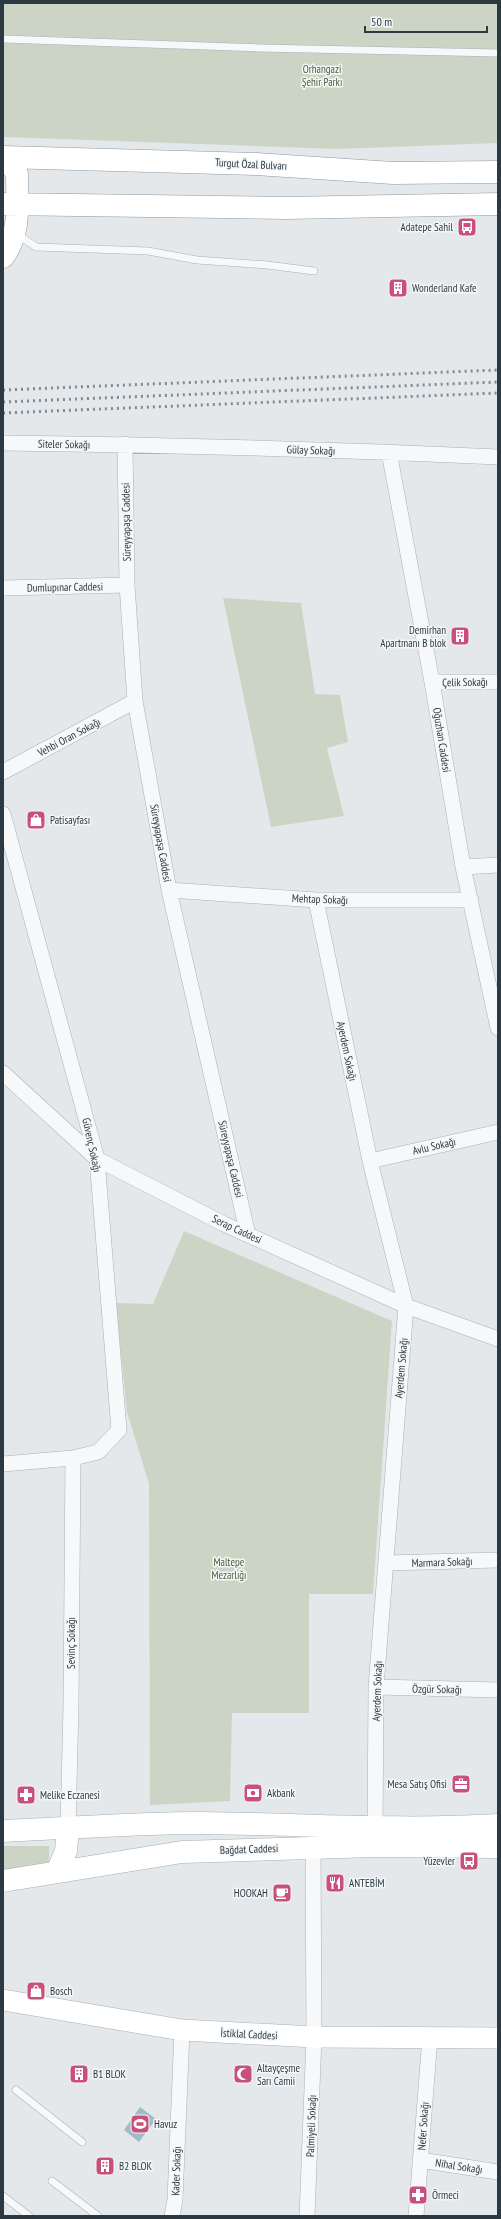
<svg xmlns="http://www.w3.org/2000/svg" width="501" height="2219" font-family="'PT Sans Narrow',sans-serif">
<style>
.green{fill:#ccd5c5}
.water{fill:#a1bcc9}
.lines{fill:none;stroke-linecap:round;stroke-linejoin:round}
.lane-casing{stroke:#a9b0b5;stroke-width:8}
.street-casing{stroke:#a9b0b5;stroke-width:16}
.secondary-casing{stroke:#a9b0b5;stroke-width:22}
.primary-casing{stroke:#a4afb6;stroke-width:23}
.highway-casing{stroke:#8c99a1;stroke-width:23}
.lane{stroke:#f7f8fa;stroke-width:7}
.street{stroke:#f7f8fa;stroke-width:15}
.secondary{stroke:#fff;stroke-width:21}
.primary{stroke:#fff;stroke-width:22}
.highway{stroke:#fff;stroke-width:22}
.rail{stroke:#7e8b94;stroke-width:3;stroke-dasharray:2 4;stroke-linecap:butt}
.labels{text-anchor:middle;stroke-width:3;stroke-linejoin:round;paint-order:stroke}
.park-label{font-size:11px;fill:#485e3a;stroke:#f4f7f8}
.street-label{font-size:11px;fill:#2c3943;stroke:#f4f7f8}
.poi-label{font-size:11px;fill:#2c3943;stroke:#f4f7f8;text-anchor:start}
</style>
<rect width="100%" height="100%" fill="#e4e8eb"/>
<!-- green -->
<path class="green" d="M3 3H498V143L337 149 3 137Z
M223 598 301 603 315 694 340 695 348 742 327 748 344 816 271 827Z
M184 1231 392 1321 373 1594H309V1713H232L230 1801 150 1805 149 1484 127 1412 116 1303 153 1304Z
M3 1846H49V1866L3 1873Z"/>
<!-- water -->
<path class="water" d="M140 2107 156 2119 139 2142 124 2130Z"/>
<g class="lines">
<!-- lane casing -->
<g class="lane-casing">
<path id="lane" d="M3 39 260 48 498 53
M17 234 36 247 148 251 197 260 267 265 314 271
M16 2090 82 2142
M52 2181 98 2216
M3 2196 29 2216"/>
</g>
<!-- street casing -->
<g class="street-casing">
<path id="street" d="M3 443C168 445 333 449 498 457
M125 444 127 585 135 701 169 890 248 1235
M389 452 432 682 463 867 498 1028
M3 588 127 585
M432 682H498
M3 772 135 701
M3 814 97 1159 119 1430 98 1452 73 1458 3 1464
M463 867 498 865
M169 890 316 900H471
M316 900 370 1161 406 1306 376 1687 375 1837
M3 1073 97 1159 224 1224 406 1306 498 1339
M370 1161 498 1132
M386 1563 498 1560
M376 1687 498 1690
M68 1828 71 1705 73 1458
M420 2160 498 2172
M172 2216 175 2200 182 2030
M307 2216 314 2037 313 1847
M416 2216 430 2037"/>
</g>
<!-- secondary casing -->
<g class="secondary-casing">
<path id="secondary" d="M3 2000 182 2030 314 2037 498 2038"/>
</g>
<!-- primary casing -->
<g class="primary-casing">
<path id="primary" d="M3 1831C69 1828 136 1823 202 1823 301 1824 400 1831 498 1825
M57 1872 66 1851 68 1828
M3 1881 182 1852 374 1846 498 1847"/>
</g>
<!-- highway casing -->
<g class="highway-casing">
<path id="highway" d="M3 157 256 164 393 173 498 172
M3 162 12 166 17 174C17 202 21 234 3 257
M3 204 286 208 498 204"/>
</g>
<!-- lane -->
<use href="#lane" class="lane"/>
<!-- street -->
<use href="#street" class="street"/>
<!-- secondary -->
<use href="#secondary" class="secondary"/>
<!-- primary -->
<use href="#primary" class="primary"/>
<!-- highway -->
<use href="#highway" class="highway"/>
<!-- rail -->
<path class="rail" d="M3 390 498 370
M3 402 498 382
M3 413 498 393"/>
</g>
<!-- icons -->
<defs>
<g id="bus-square" transform="scale(1)"><rect x="-9" y="-9" width="18" height="18" rx="4" fill="#c9507a" stroke="#f4f7f8"/><path d="M-5-6H5V4H4V6H2V4H-2V6H-4V4H-5ZM-3.5-4V0h7V-4ZM-3.5 1.2v1.5H-2V1.2ZM2 1.2v1.5H3.5V1.2Z" fill="#fff"/></g>
<g id="building-square" transform="scale(1)"><rect x="-9" y="-9" width="18" height="18" rx="4" fill="#c9507a" stroke="#f4f7f8"/><path d="M-4-6H4V6H1V3H-1V6H-4ZM-2.5-4.3h1.7v1.8h-1.7ZM.8-4.3h1.7v1.8H.8ZM-2.5-1h1.7V.8h-1.7ZM.8-1h1.7V.8H.8Z" fill="#fff"/></g>
<g id="shop-square" transform="scale(1)"><rect x="-9" y="-9" width="18" height="18" rx="4" fill="#c9507a" stroke="#f4f7f8"/><path d="M-5-2.5h2.3a2.7 3.5 0 0 1 5.4 0H5L5.5 6h-11ZM-1.5-2.5h3a1.5 2.3 0 0 0-3 0Z" fill="#fff"/></g>
<g id="office-square" transform="scale(1)"><rect x="-9" y="-9" width="18" height="18" rx="4" fill="#c9507a" stroke="#f4f7f8"/><path d="M-6-3h4V-5.5h4V-3h4V5H-6ZM-1-4.5V-3h2v-1.5ZM-6 0V1H6V0Z" fill="#fff"/></g>
<g id="bank-square" transform="scale(1)"><rect x="-9" y="-9" width="18" height="18" rx="4" fill="#c9507a" stroke="#f4f7f8"/><path d="M-6-4H6V4H-6ZM0-2.3a2.3 2.3 0 1 0 0 4.6a2.3 2.3 0 1 0 0-4.6Z" fill="#fff"/></g>
<g id="pharmacy-square" transform="scale(1)"><rect x="-9" y="-9" width="18" height="18" rx="4" fill="#c9507a" stroke="#f4f7f8"/><path d="M-2-6h4v4h4v4h-4v4h-4v-4h-4v-4h4Z" fill="#fff"/></g>
<g id="restaurant-square" transform="scale(1)"><rect x="-9" y="-9" width="18" height="18" rx="4" fill="#c9507a" stroke="#f4f7f8"/><path d="M-5-6h1v4h1v-4h1v4h1v-4h1v5L-1.5 .5V6h-2V.5L-5-1ZM5-6V6H3V1.5H1.5Q1.5-4 5-6Z" fill="#fff"/></g>
<g id="cafe-square" transform="scale(1)"><rect x="-9" y="-9" width="18" height="18" rx="4" fill="#c9507a" stroke="#f4f7f8"/><path d="M-5.5-4.5H6V0H3Q3 3.5 0 3.5H-2.5Q-5.5 3.5-5.5 0ZM3-3.2v2h1.7v-2ZM-6 4.5H4V6H-6Z" fill="#fff"/></g>
<g id="mosque-square" transform="scale(1)"><rect x="-9" y="-9" width="18" height="18" rx="4" fill="#c9507a" stroke="#f4f7f8"/><path d="M3.5-4.9A6 6 0 1 0 3.5 4.9A5 5 0 1 1 3.5-4.9Z" fill="#fff"/></g>
<g id="stadium-square" transform="scale(1)"><rect x="-9" y="-9" width="18" height="18" rx="4" fill="#c9507a" stroke="#f4f7f8"/><path d="M0-5a6.5 5 0 1 0 0 10a6.5 5 0 1 0 0-10ZM-3.5-1.8h7v3.6h-7Z" fill="#fff"/></g>
</defs>
<g fill-rule="evenodd">
<use href="#bus-square" x="467" y="227"/>
<use href="#building-square" x="398" y="288"/>
<use href="#building-square" x="460" y="636"/>
<use href="#shop-square" x="36" y="820"/>
<use href="#office-square" x="461" y="1784"/>
<use href="#bank-square" x="253" y="1793"/>
<use href="#pharmacy-square" x="26" y="1795"/>
<use href="#bus-square" x="469" y="1861"/>
<use href="#restaurant-square" x="335" y="1883"/>
<use href="#cafe-square" x="282" y="1893"/>
<use href="#shop-square" x="36" y="1991"/>
<use href="#building-square" x="79" y="2074"/>
<use href="#mosque-square" x="243" y="2074"/>
<use href="#stadium-square" x="140" y="2124"/>
<use href="#building-square" x="105" y="2166"/>
<use href="#pharmacy-square" x="418" y="2195"/>
</g>
<g class="labels">
<!-- park labels -->
<g class="park-label">
<text x="322" y="73">Orhangazi<tspan x="322" dy="13">Şehir Parkı</tspan></text>
<text x="229" y="1566">Maltepe<tspan x="229" dy="13">Mezarlığı</tspan></text>
</g>
<!-- street labels -->
<g class="street-label">
<text transform="translate(251 164) rotate(3)" y="4">Turgut Özal Bulvarı</text>
<text transform="translate(64 444) rotate(1)" y="4">Siteler Sokağı</text>
<text transform="translate(311 450) rotate(2)" y="4">Gülay Sokağı</text>
<text transform="translate(126 522) rotate(-91)" y="4">Süreyyapaşa Caddesi</text>
<text transform="translate(65 587) rotate(-1)" y="4">Dumlupınar Caddesi</text>
<text transform="translate(465 682) rotate(-1)" y="4">Çelik Sokağı</text>
<text transform="translate(69 737) rotate(-28)" y="4">Vehbi Oran Sokağı</text>
<text transform="translate(442 740) rotate(81)" y="4">Oğuzhan Caddesi</text>
<text transform="translate(161 843) rotate(80)" y="4">Süreyyapaşa Caddesi</text>
<text transform="translate(320 899) rotate(2)" y="4">Mehtap Sokağı</text>
<text transform="translate(347 1051) rotate(78)" y="4">Ayerdem Sokağı</text>
<text transform="translate(92 1145) rotate(78)" y="4">Güvenç Sokağı</text>
<text transform="translate(434 1146) rotate(-13)" y="4">Avlu Sokağı</text>
<text transform="translate(231 1159) rotate(77)" y="4">Süreyyapaşa Caddesi</text>
<text transform="translate(237 1229) rotate(25)" y="4">Serap Caddesi</text>
<text transform="translate(401 1368) rotate(-85)" y="4">Ayerdem Sokağı</text>
<text transform="translate(442 1562) rotate(-2)" y="4">Marmara Sokağı</text>
<text transform="translate(71 1643) rotate(-90)" y="4">Sevinç Sokağı</text>
<text transform="translate(437 1689) rotate(1)" y="4">Özgür Sokağı</text>
<text transform="translate(377 1691) rotate(-88)" y="4">Ayerdem Sokağı</text>
<text transform="translate(249 1849) rotate(-2)" y="4">Bağdat Caddesi</text>
<text transform="translate(249 2034) rotate(3)" y="4">İstiklal Caddesi</text>
<text transform="translate(311 2126) rotate(-88)" y="4">Palmiyeli Sokağı</text>
<text transform="translate(423 2126) rotate(-86)" y="4">Nefer Sokağı</text>
<text transform="translate(459 2166) rotate(9)" y="4">Nihal Sokağı</text>
<text transform="translate(176 2171) rotate(-88)" y="4">Kader Sokağı</text>
</g>
<!-- poi labels -->
<g class="poi-label">
<text x="453" y="231" text-anchor="end">Adatepe Sahil</text>
<text x="412" y="292">Wonderland Kafe</text>
<text x="446" y="634" text-anchor="end">Demirhan<tspan x="446" dy="13">Apartmanı B blok</tspan></text>
<text x="50" y="824">Patisayfası</text>
<text x="447" y="1788" text-anchor="end">Mesa Satış Ofisi</text>
<text x="267" y="1797">Akbank</text>
<text x="40" y="1799">Melike Eczanesi</text>
<text x="455" y="1865" text-anchor="end">Yüzevler</text>
<text x="349" y="1887">ANTEBİM</text>
<text x="268" y="1897" text-anchor="end">HOOKAH</text>
<text x="50" y="1995">Bosch</text>
<text x="257" y="2072">Altayçeşme<tspan x="257" dy="13">Sarı Camii</tspan></text>
<text x="93" y="2078">B1 BLOK</text>
<text x="154" y="2128">Havuz</text>
<text x="119" y="2170">B2 BLOK</text>
<text x="432" y="2199">Örmeci</text>
</g>
</g>
<!-- border -->
<rect width="501" height="2219" fill="none" stroke="#2c3943" stroke-width="8"/>
<!-- scale -->
<path d="M365 26v6h122v-6" fill="none" stroke="#2c3943" stroke-width="2"/>
<text x="371" y="26" font-size="12" fill="#2c3943" stroke="#f4f7f8" stroke-width="3" paint-order="stroke">50 m</text>
</svg>
